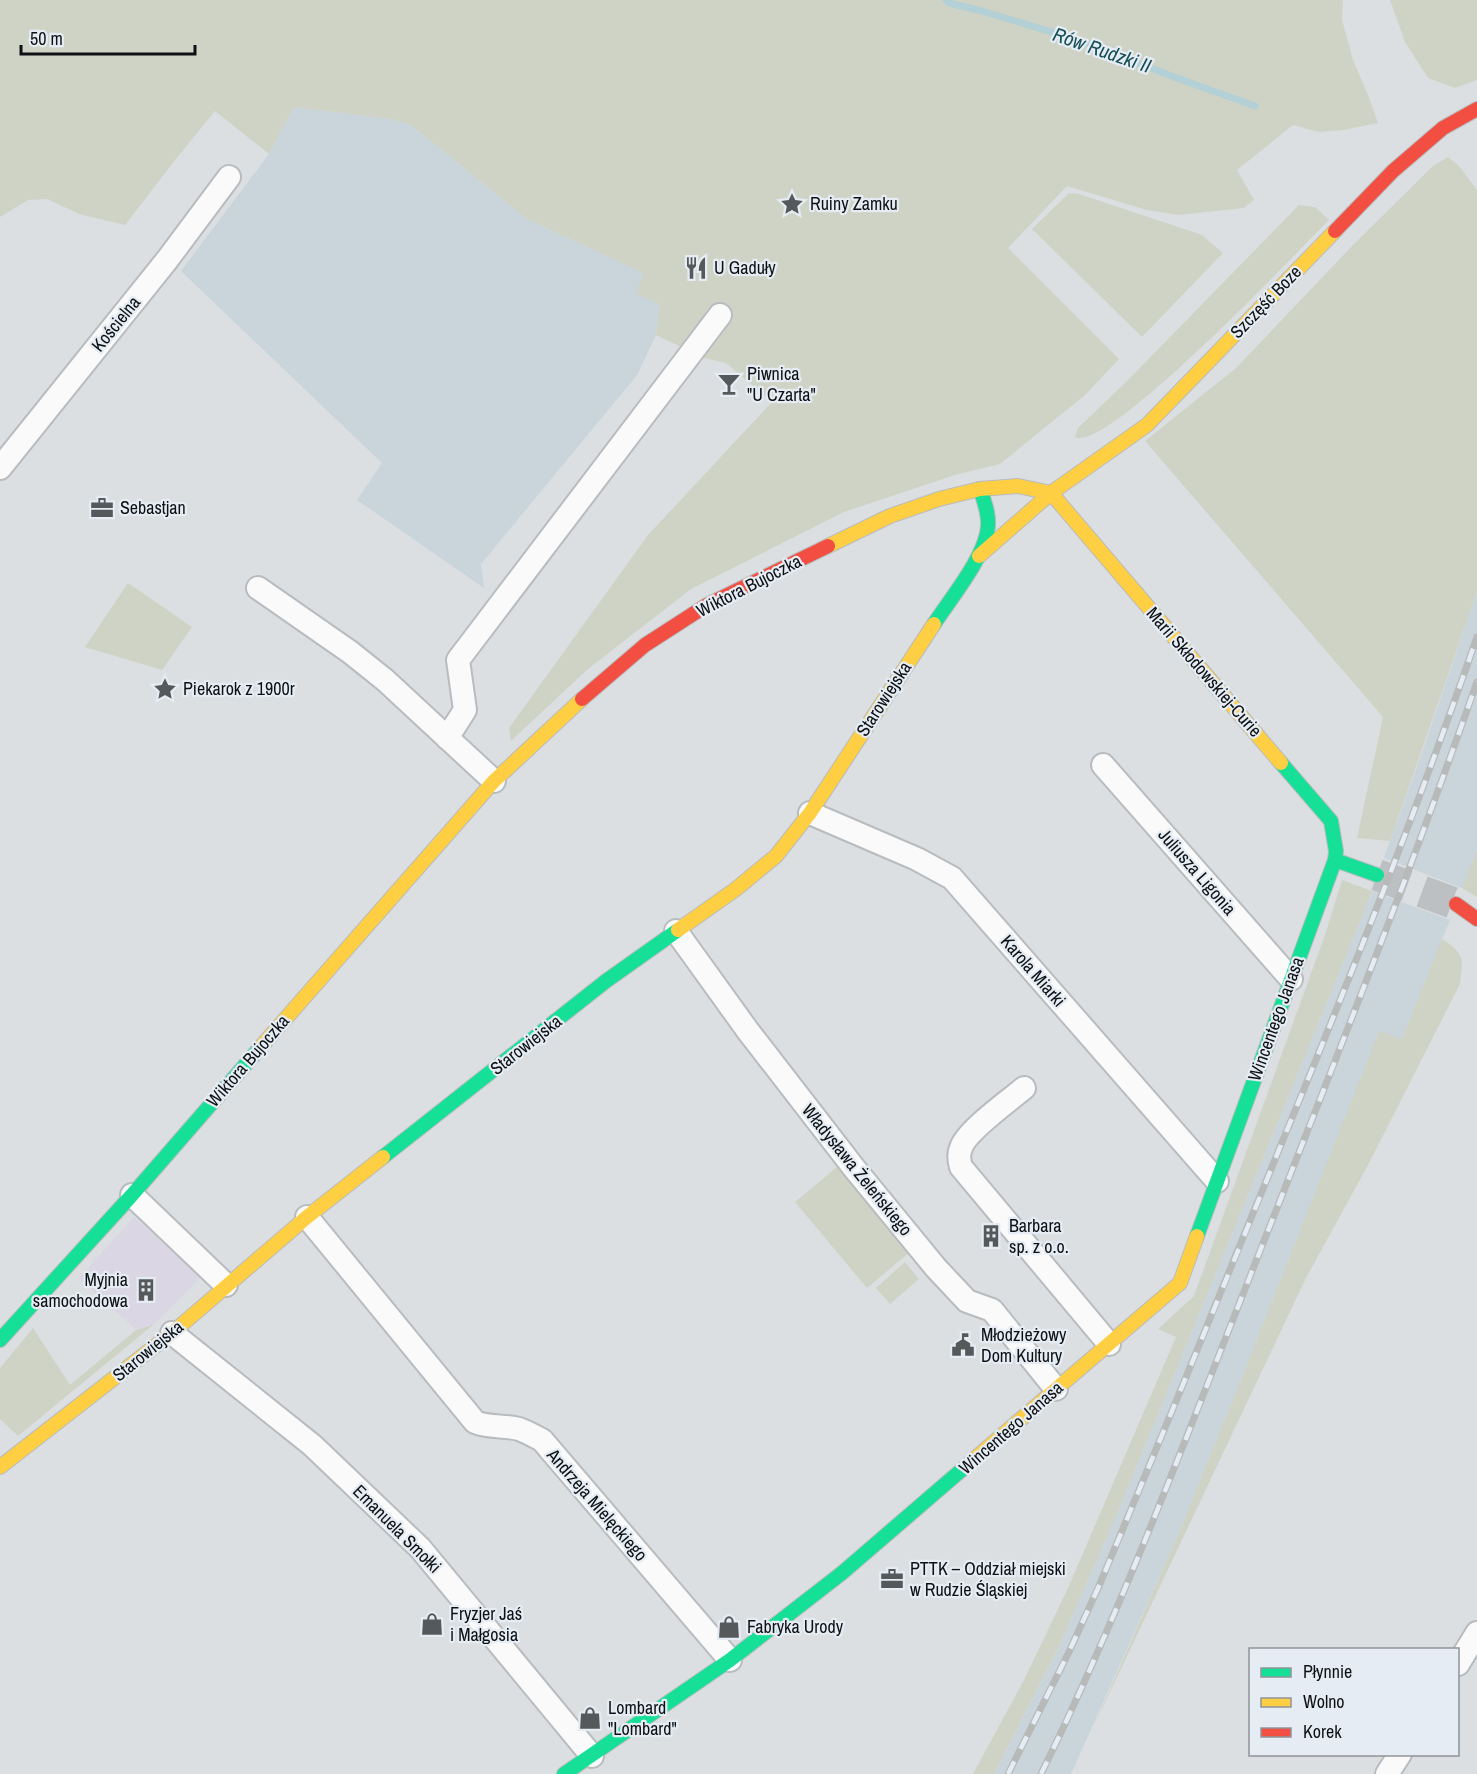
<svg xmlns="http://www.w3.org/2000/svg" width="1477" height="1774" font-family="'Archivo Narrow',sans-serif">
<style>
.commercial{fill:#dbd6e3}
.built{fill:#cad4db}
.green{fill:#cfd3c5}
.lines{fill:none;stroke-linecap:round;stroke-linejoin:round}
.stream{stroke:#b2d0d5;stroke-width:7}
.secondary-tunnel{stroke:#bcc0c3;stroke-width:32;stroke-dasharray:32 16;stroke-linecap:butt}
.street-casing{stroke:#b8bcbe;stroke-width:26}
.fast-casing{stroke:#b8bcbe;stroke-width:16}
.slow-casing{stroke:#b8bcbe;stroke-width:16}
.jam-casing{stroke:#b8bcbe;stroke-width:16}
.street{stroke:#fafafb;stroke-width:22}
.fast{stroke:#16e098;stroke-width:14}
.slow{stroke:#ffcf43;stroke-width:14}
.jam{stroke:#f24e42;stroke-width:14}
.rail-casing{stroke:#b8baba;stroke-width:7}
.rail{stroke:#e5ecf3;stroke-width:4.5;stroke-dasharray:14;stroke-linecap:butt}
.labels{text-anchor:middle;stroke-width:4.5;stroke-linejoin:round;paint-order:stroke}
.poi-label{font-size:18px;fill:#0e1113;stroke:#e5ecf3;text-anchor:start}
.street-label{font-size:18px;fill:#0e1113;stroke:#e5ecf3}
.water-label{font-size:20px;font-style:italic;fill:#154e55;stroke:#e5ecf3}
</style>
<rect width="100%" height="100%" fill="#dbdfe2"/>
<!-- commercial -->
<path class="commercial" d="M134 1217 201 1277 153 1325 136 1330 79 1278Z"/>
<!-- built -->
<path class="built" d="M294 107 391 119 411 125 527 219 643 273 660 304 656 335 637 375 481 564 484 588 357 500 382 463 181 271 269 154Z
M1477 592V850L1462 888 1384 858 1425 744Z
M1372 891 1450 920 1402 1039 1379 1032 1241 1380 1178 1535 1071 1774H994L1058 1648 1119 1509 1357 929Z"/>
<!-- green -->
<path class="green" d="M0 0H1343L1342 20 1353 60 1368 95 1378 123 1343 130 1319 132 1293 125 1237 170 1254 200 1244 208 1178 215 1147 210 1067 186 1008 248 1119 359 1084 396 1000 464 955 475 844 512 691 589 588 669 511 741 509 728 648 535 772 402 726 363 704 358 656 335 660 304 636 294 643 273 527 219 411 125 391 119 294 107 269 154 215 111 176 159 125 225 79 214 47 199 28 200 0 217Z
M1390 0H1477V80L1455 88 1428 78 1405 42Z
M1448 157 1459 166 1477 190V592L1390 841 1357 838 1383 717 1145 441 1236 368 1352 246 1433 166Z
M1069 193 1079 194 1202 235 1223 253 1142 337 1032 229Z
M1299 205 1315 207 1329 220C1299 250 1107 454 1075 437L1078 428 1128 380Z
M128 583 192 627 162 670 85 647Z
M1477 850V897L1462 888Z
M1342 880 1372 891 1357 929 1119 1509 1058 1648 994 1774H973L1024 1680 1068 1588 1176 1337 1158 1329 1194 1296 1326 932Z
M1442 939C1465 953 1463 959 1460 984L1367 1167 1306 1278 1092 1730 1178 1535 1241 1380 1379 1031 1402 1039Z
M838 1166 910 1252 867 1288 795 1202Z
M905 1262 919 1279 890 1304 876 1288Z
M153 1325 18 1436 0 1419V1368L33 1328 70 1385 136 1330Z"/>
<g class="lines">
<!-- stream -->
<path class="stream" d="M946 0 949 3 982 11 1085 42 1174 77 1255 106"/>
<!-- secondary-tunnel -->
<path class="secondary-tunnel" d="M1377 875 1456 904"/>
<!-- street casing -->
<g class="street-casing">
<path id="street" d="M0 468 167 260 229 177
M258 588 350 652 385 680 494 781
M447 738 465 710 458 660 720 315
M1103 765 1291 979
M810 813 917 859 952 878 1217 1181
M676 931 748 1031 854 1168 936 1268 967 1301 992 1310 1056 1389
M1024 1088C1009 1101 966 1131 961 1148 958 1154 959 1160 961 1167L1109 1344
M132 1195 226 1285
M307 1217 475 1422C489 1428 504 1425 519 1429 527 1432 534 1436 542 1440L730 1660
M172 1333 312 1445 420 1548 592 1756
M1458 1664 1477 1633
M1387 1774 1400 1754"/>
</g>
<!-- fast casing -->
<g class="fast-casing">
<path id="fast" d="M934 624C951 598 986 556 988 526 989 513 984 501 980 489
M1335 860 1377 875
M383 1157 606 981 678 930
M1197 1236 1335 860 1336 851 1331 821 1281 763
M0 1340 132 1195 259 1049
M564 1774 730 1660 842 1573 972 1461"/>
</g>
<!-- slow casing -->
<g class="slow-casing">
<path id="slow" d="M1051 493 1281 763
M828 546 890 516 939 499 980 489 1018 486 1051 493
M979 556 1051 493 1147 425 1335 231
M678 930 736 889 776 856 810 813 934 624
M259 1049 494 781 582 699
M972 1461 1180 1283 1197 1236
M0 1467 172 1333 307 1217 383 1157"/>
</g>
<!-- jam casing -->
<g class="jam-casing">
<path id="jam" d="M1335 231 1393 171 1443 128 1477 109
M582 699 645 645 707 605 828 546
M1456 904 1477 919"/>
</g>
<!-- street -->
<use href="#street" class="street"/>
<!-- fast -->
<use href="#fast" class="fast"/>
<!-- slow -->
<use href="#slow" class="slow"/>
<!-- jam -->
<use href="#jam" class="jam"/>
<!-- rail casing -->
<g class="rail-casing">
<path id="rail" d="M1008 1774 1068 1654 1099 1586C1162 1436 1224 1286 1285 1135 1353 971 1419 805 1477 637
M1041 1774C1119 1615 1182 1448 1247 1284 1326 1084 1406 885 1477 682"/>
</g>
<!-- rail -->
<use href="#rail" class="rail"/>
</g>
<!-- icons -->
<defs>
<g id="sight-bare" transform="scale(1.8)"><path d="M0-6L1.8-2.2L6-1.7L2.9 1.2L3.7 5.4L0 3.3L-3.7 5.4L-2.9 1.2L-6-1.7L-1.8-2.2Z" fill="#56595b" stroke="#e5ecf3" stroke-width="2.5" paint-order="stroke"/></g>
<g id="restaurant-bare" transform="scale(1.8)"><path d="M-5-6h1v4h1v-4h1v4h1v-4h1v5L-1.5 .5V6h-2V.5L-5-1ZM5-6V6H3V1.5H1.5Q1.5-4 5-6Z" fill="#56595b" stroke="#e5ecf3" stroke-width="2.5" paint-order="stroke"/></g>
<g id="bar-bare" transform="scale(1.8)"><path d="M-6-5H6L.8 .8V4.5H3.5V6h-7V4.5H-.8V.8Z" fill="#56595b" stroke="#e5ecf3" stroke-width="2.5" paint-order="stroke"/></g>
<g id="office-bare" transform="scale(1.8)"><path d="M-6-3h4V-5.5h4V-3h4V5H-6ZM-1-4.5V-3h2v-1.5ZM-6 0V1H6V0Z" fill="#56595b" stroke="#e5ecf3" stroke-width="2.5" paint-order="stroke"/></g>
<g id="building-bare" transform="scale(1.8)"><path d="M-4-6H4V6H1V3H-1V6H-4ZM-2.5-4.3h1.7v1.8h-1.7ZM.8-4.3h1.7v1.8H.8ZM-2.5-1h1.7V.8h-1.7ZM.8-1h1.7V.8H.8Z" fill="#56595b" stroke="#e5ecf3" stroke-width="2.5" paint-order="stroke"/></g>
<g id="civic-bare" transform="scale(1.8)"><path d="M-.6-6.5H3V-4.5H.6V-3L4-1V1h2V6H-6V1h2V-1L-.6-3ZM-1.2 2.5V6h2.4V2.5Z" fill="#56595b" stroke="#e5ecf3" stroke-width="2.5" paint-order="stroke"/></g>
<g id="shop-bare" transform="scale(1.8)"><path d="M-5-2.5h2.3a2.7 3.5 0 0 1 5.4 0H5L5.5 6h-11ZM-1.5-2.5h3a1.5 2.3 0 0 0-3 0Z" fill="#56595b" stroke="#e5ecf3" stroke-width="2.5" paint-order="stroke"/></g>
</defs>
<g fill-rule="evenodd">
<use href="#sight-bare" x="792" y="204"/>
<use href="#restaurant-bare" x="696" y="268"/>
<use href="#bar-bare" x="729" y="384"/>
<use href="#office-bare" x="102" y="508"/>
<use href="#sight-bare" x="165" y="689"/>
<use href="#building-bare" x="991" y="1236"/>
<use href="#building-bare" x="146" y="1290"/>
<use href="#civic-bare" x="963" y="1345"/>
<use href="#office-bare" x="892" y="1579"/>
<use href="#shop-bare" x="432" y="1624"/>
<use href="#shop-bare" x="729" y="1627"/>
<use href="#shop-bare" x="590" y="1718"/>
</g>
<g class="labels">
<!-- poi labels -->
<g class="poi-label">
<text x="810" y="210">Ruiny Zamku</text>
<text x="714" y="274">U Gaduły</text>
<text x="747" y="380">Piwnica<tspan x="747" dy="21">"U Czarta"</tspan></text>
<text x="120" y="514">Sebastjan</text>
<text x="183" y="695">Piekarok z 1900r</text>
<text x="1009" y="1232">Barbara<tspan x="1009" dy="21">sp. z o.o.</tspan></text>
<text x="128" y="1286" text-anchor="end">Myjnia<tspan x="128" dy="21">samochodowa</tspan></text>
<text x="981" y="1341">Młodzieżowy<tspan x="981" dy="21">Dom Kultury</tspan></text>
<text x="910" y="1575">PTTK – Oddział miejski<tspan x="910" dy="21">w Rudzie Śląskiej</tspan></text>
<text x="450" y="1620">Fryzjer Jaś<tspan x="450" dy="21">i Małgosia</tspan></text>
<text x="747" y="1633">Fabryka Urody</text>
<text x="608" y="1714">Lombard<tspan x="608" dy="21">"Lombard"</tspan></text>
</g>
<!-- street labels -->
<g class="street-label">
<text transform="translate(1266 302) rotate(-46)" y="6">Szczęść Boze</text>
<text transform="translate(116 324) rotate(-51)" y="6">Kościelna</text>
<text transform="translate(749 586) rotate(-27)" y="6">Wiktora Bujoczka</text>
<text transform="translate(1204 672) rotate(49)" y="6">Marii Skłodowskiej-Curie</text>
<text transform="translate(884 699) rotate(-57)" y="6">Starowiejska</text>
<text transform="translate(1197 872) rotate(49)" y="6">Juliusza Ligonia</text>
<text transform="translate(1033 971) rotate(49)" y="6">Karola Miarki</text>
<text transform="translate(1276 1019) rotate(-70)" y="6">Wincentego Janasa</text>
<text transform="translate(526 1045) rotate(-38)" y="6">Starowiejska</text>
<text transform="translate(248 1061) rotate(-49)" y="6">Wiktora Bujoczka</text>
<text transform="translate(857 1170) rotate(51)" y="6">Władysława Żeleńskiego</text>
<text transform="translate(148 1351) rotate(-39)" y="6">Starowiejska</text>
<text transform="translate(1011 1428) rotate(-41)" y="6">Wincentego Janasa</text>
<text transform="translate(597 1505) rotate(49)" y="6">Andrzeja Mielęckiego</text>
<text transform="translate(397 1529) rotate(45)" y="6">Emanuela Smołki</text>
</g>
<!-- water labels -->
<g class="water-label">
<text transform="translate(1102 50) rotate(19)" y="7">Rów Rudzki II</text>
</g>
</g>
<!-- legend -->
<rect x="1249" y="1648" width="210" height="108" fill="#e5ecf3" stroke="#8f9499" stroke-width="1.5"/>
<rect x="1261" y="1668" width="30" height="9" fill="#16e098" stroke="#8f9499" stroke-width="1.5"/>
<text x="1303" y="1678" font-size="18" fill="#0e1113">Płynnie</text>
<rect x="1261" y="1698" width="30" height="9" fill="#ffcf43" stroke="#8f9499" stroke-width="1.5"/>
<text x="1303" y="1708" font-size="18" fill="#0e1113">Wolno</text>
<rect x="1261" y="1728" width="30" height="9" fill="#f24e42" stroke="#8f9499" stroke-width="1.5"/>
<text x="1303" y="1738" font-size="18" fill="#0e1113">Korek</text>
<!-- scale -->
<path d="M21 45v9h174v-9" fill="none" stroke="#0e1113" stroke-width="3"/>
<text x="30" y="45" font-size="18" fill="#0e1113" stroke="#e5ecf3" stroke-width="4.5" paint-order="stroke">50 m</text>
</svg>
